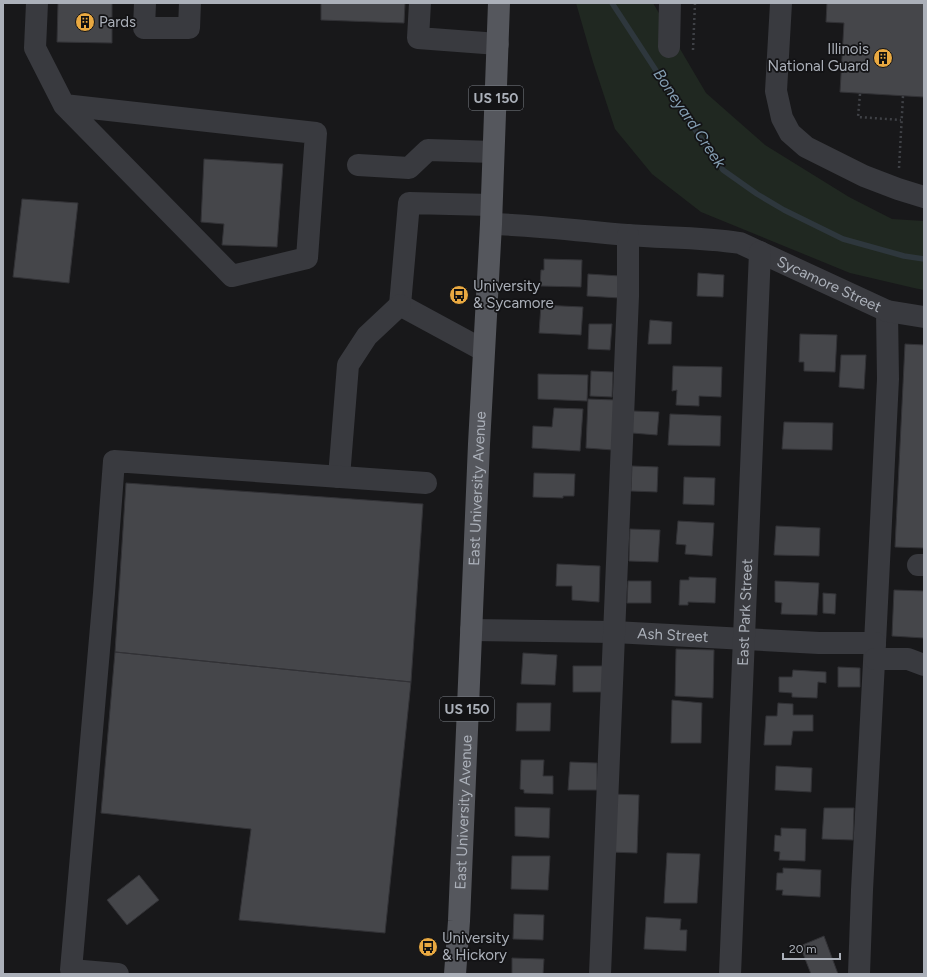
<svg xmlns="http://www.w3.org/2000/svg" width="927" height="977" font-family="Figtree,sans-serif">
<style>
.green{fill:#202821}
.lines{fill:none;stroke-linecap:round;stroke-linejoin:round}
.stream{stroke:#2e373d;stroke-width:5.5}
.building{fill:#45464a;stroke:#323236}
.path{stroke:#3f4146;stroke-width:2.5;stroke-dasharray:2 3;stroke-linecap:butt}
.minor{stroke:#393a3f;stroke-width:22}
.major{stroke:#55575d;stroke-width:22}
.labels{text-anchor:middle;stroke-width:3.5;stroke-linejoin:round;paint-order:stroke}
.shield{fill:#131315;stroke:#7d8188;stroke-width:1}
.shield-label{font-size:14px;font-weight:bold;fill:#abb0b9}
.poi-label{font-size:15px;fill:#abb0b9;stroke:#131315;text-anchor:start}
.street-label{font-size:15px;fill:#abb0b9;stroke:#131315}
.water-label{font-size:16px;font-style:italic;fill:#849eb2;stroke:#131315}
</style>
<rect width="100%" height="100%" fill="#18181a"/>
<!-- green -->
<path class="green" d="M576 3H653L706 93 765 145 849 197 892 219 924 221V290L914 288 850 273 701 212 652 174 615 129 593 62Z"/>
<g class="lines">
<!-- stream -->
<path class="stream" d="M612 3 687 118 723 170 757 194 784 210 843 239 904 256 924 259"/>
</g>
<!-- building -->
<path class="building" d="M58 3H112V43L57 42Z
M321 3H405L404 23 321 20Z
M827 3H924V97L840 92 844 23 826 22Z
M204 159 283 164 277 247 222 245 224 224 201 222Z
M22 199 78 203 69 283 13 277Z
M544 259 582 260 581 287 540 286 541 270H544Z
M698 273 724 275 723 297 697 296Z
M588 274 620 276V298L587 296Z
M541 305 583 307 581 335 539 333Z
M650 320 672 322 671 344H648Z
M589 324H612L610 350 588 349Z
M800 334 837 335 835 372 804 371V362H799Z
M905 344 924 345V548L895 547Z
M841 355H866L864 389 839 387Z
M673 366 722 367 721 397 699 396V406L676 405 677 390 672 391Z
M591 371 613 372 612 397 590 396Z
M538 374 588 375 587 401 538 399Z
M588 399 615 400 613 450 586 448Z
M554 408 583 409 580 451 532 448 533 426 552 427Z
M633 411 659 412 657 435 632 433Z
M670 414 721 416 720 446 668 445Z
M784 422 833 423 832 450 782 449Z
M632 466 658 467 657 492 631 491Z
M534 473 575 474 574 496H563V498L533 497Z
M684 477 715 478 714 505 683 504Z
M126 483 423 504 411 682 115 652Z
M678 521 714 523 712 556 685 554 686 545 676 544Z
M776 526 820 528 819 556 774 555Z
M630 529 660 530 658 562 629 561Z
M557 564 600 566 599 602 572 600V586H556Z
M689 577 716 578 715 603 688 602V605H679L680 580H689Z
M628 581H651V603H627Z
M775 581 819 583 817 615 781 614 782 603 775 602Z
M894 590 924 591V638L892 636Z
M823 593 836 594 835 614 823 613Z
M676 649 714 650 713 698 675 696Z
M115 652 411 682 385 933 239 920 251 829 101 813Z
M523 653 557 655 555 685 521 684Z
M573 666H604L603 692H573Z
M838 667 860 668V687H838Z
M793 670 826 672V683L818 682 817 698 792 697V693L779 692V677H792Z
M672 700 702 703 701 743H671Z
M517 703H551L550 731H516Z
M778 703 793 704V715H813V731H793L791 745H764L766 716H777Z
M521 760H544L543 776H553V794L524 793V790L520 789Z
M570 762 597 763V790H568Z
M776 766 812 768 811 792 775 790Z
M611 794 639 795 637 853 609 852Z
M515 807 550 808 549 838 515 836Z
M824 808H854L853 840 822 839Z
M781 828 806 829 805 861 779 860 780 852 774 851 775 835 781 836Z
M667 853 700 854 697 903H664Z
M512 856H550L548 890 511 889Z
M783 868 821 870 820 897 782 895 783 890H776L777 873H783Z
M139 875 159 900 127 925 107 900Z
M514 914 544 915 543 940 513 939Z
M646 917 681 919 680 930H687L686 951 644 949Z
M824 936 838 974H811L800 946Z
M512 958 544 959 543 974H512Z"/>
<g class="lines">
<!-- path -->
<path class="path" d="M693 50 695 3
M860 94 858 117 901 120
M899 168 903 96"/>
<!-- minor -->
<g class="minor">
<path d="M37 3 35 48 64 105 316 133 307 258 232 276 64 105"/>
<path d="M145 3 144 28H189L190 3"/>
<path d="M420 3 418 38 498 44"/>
<path d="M781 3 776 91 782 118 790 133 806 147 864 176 898 189 924 197"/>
<path d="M669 47 670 3"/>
<path d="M358 165 409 168 428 150 493 152"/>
<path id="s1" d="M491 224C536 225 582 231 627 235 665 238 702 237 740 243L887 311 888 379 875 643 862 890 859 974"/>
<path d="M887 311 924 317"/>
<path d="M483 350 400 305 409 203 491 205"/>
<path d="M339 477 348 365 367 336 400 305"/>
<path d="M918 565H924"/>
<path id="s2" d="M471 630 614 632 819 643H875"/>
<path d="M875 659H908L924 665"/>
<path d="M118 974 71 970 104 593 114 461 426 483"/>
<path d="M600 974 628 296V235"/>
<path id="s3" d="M730 974 760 252"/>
</g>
<!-- major -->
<path class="major" id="s4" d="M455 974 459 921 479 444 491 224 499 3"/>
</g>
<!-- icons -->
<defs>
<g id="building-disc" transform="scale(1)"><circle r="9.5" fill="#e9a941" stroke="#131315"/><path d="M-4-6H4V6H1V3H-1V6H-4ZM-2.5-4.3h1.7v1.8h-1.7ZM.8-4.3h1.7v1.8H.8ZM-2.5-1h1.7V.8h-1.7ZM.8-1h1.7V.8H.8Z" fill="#111"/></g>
<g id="bus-disc" transform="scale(1)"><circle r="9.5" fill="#e9a941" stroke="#131315"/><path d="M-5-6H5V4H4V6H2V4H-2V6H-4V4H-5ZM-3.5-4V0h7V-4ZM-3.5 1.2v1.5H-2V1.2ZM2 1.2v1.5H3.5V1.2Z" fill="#111"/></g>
</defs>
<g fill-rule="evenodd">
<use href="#building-disc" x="85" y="22"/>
<use href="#building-disc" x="883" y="58"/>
<use href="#bus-disc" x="459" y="295"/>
<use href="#bus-disc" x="428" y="947"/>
</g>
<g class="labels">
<!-- shield labels -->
<g class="shield">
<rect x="469" y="86" width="54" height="24" rx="3"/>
<rect x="440" y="697" width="54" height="24" rx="3"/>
</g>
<g class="shield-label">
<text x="496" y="103">US 150</text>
<text x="467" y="714">US 150</text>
</g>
<!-- poi labels -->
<g class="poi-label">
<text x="99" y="27">Pards</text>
<text x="869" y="54" text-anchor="end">Illinois<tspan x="869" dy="17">National Guard</tspan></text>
<text x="473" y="291">University<tspan x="473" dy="17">&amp; Sycamore</tspan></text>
<text x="442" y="943">University<tspan x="442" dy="17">&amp; Hickory</tspan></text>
</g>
<!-- street labels -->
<g class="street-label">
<text dy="5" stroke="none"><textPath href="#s1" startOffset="348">Sycamore Street</textPath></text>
<text dy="5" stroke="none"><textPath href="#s4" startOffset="486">East University Avenue</textPath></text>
<text dy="5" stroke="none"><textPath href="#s3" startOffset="362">East Park Street</textPath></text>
<text dy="5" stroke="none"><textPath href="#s2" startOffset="202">Ash Street</textPath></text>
<text dy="5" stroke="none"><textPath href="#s4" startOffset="162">East University Avenue</textPath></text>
</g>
<!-- water labels -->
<g class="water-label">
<text transform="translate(690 118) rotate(56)" y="6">Boneyard Creek</text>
</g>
</g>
<!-- border -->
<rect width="927" height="977" fill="none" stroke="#abb0b9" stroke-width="8"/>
<!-- scale -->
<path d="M783 953v6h57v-6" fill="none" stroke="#abb0b9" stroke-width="2"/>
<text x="789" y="953" font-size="12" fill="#abb0b9" stroke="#131315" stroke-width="3" paint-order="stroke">20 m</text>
</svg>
